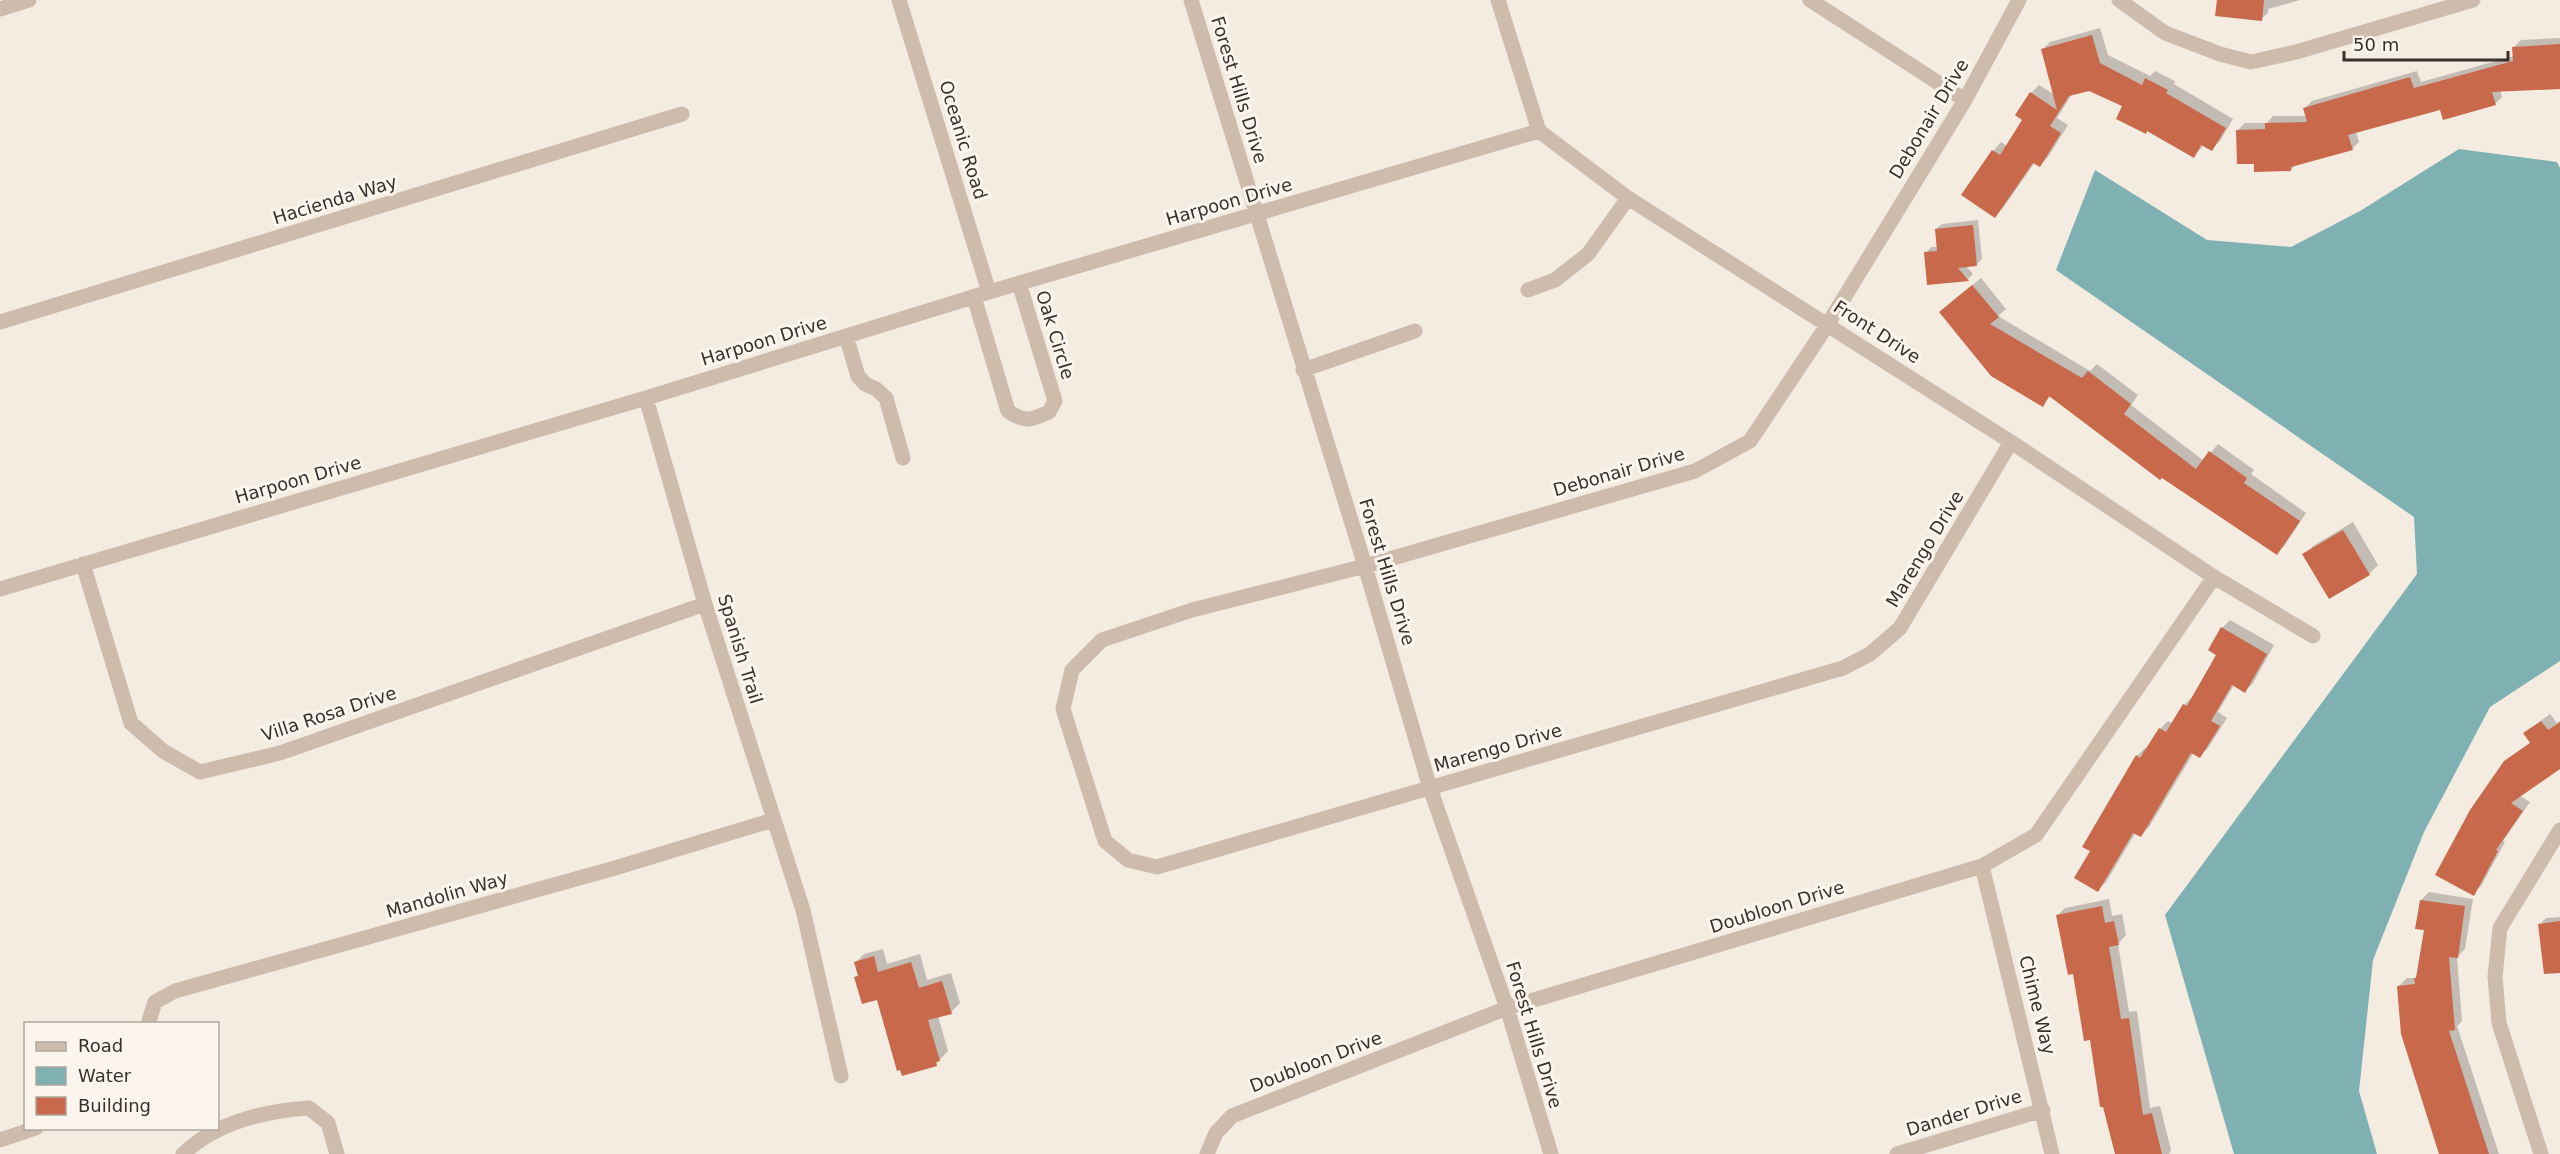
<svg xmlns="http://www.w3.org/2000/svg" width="2560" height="1154" font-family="'DejaVu Sans',sans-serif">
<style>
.water{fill:#7fb0b2}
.shadow{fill:#0003}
.building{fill:#c8694b}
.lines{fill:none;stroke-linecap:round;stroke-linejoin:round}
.minor{stroke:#cdbbac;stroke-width:15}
.labels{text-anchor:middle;stroke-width:6;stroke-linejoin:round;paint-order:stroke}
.street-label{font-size:18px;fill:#3b302b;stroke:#fbf5ee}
</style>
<rect width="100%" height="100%" fill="#f4ebe1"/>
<!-- water -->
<path class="water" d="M2459 149 2557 162 2560 168V661L2490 707 2424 832 2373 960 2359 1091 2377 1154H2234L2165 915 2417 574 2414 517 2056 270 2095 170 2207 240 2291 247 2360 211Z"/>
<!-- shadow -->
<path class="shadow" d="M2218 0H2300L2268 9V13L2261 19Z
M2100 28 2108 55 2150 76 2155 71 2175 81 2174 84 2233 119 2220 141 2212 149 2204 145 2194 156 2124 106 2089 89 2072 94 2057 118 2068 125 2048 157 2040 165 2035 162 2003 208 1995 216 1963 195 1993 151 2001 142 2007 146 2024 119 2031 93 2039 85 2055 95 2042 50 2050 42Z
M2560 38V87L2500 90 2502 97 2495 104 2441 108 2356 132 2359 142 2352 149 2296 164 2291 170 2255 163 2238 130 2245 123H2267L2273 116H2307L2305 108 2312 101 2417 71 2421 82 2514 56V47L2521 40Z
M1978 220 1982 259 1976 265 1966 266 1973 274 1968 279 1929 283 1926 253 1931 247H1938L1936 229 1942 224Z
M1981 278 2006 309 1998 316 2090 371 2097 364 2138 395 2131 405 2204 461 2218 444 2254 470 2251 474 2306 513 2285 545 2277 553 2052 395 2042 405 1949 304Z
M2353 522 2378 565 2369 574 2304 555 2313 546Z
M2230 620 2274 645 2253 683 2245 691 2234 685 2218 712 2227 718 2208 748 2200 756 2194 752 2149 827 2141 835 2136 832 2106 882 2098 890 2092 851 2137 756 2145 748 2147 749 2160 729 2168 721 2173 724 2184 705 2192 697 2218 654 2222 628Z
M2550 714 2557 723 2560 721V768L2520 796 2530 802 2503 841 2505 842 2481 886 2473 894 2505 762 2531 742 2525 733Z
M2429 892 2473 899 2465 949 2457 957 2462 1021 2457 1026 2499 1154H2454L2399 986 2407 978H2416L2425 929 2421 900Z
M2109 899 2112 916 2122 914 2126 935 2118 944 2129 1012 2137 1011 2150 1108 2160 1106 2171 1150 2169 1154H2117L2092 1038 2057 916 2065 908Z
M2560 917V971L2540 924 2546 918Z
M883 949 887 964 920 954 927 980 951 973 960 1003 951 1012 938 1016 948 1051 936 1064 878 998 855 978 859 974 855 963 864 954Z"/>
<!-- building -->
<path class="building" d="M2217 0H2264L2262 21 2215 16Z
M2092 35 2100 63 2142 85 2145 78 2168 90 2166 93 2226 128 2212 151 2201 145 2194 158 2147 131 2146 134 2116 119 2122 106 2089 91 2069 96 2050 126 2061 133 2040 167 2033 163 1995 218 1961 195 1992 150 2000 155 2022 120 2015 115 2030 92 2057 110 2041 49Z
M2560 44V89L2492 92 2496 105 2443 120 2440 110 2348 135 2353 150 2291 167V171L2254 172V164H2237L2236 130 2265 129V123L2307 122 2303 108 2410 77 2414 88 2513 61 2512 47Z
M1973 225 1977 266 1958 268 1969 281 1927 285 1924 252 1937 251 1935 229Z
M1972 285 1999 317 1990 324 2082 378 2088 371 2131 404 2124 414 2196 469 2209 451 2247 478 2244 483 2300 521 2277 555 2162 478 2160 480 2049 396 2043 407 1991 376 1939 312Z
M2343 530 2370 575 2329 599 2302 554Z
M2221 627 2267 654 2245 693 2232 685 2211 721 2220 726 2200 758 2191 753 2141 837 2133 833 2098 892 2074 878 2090 851 2082 847 2136 755 2140 758 2159 728 2166 732 2183 704 2187 706 2216 655 2208 650Z
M2541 721 2548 730 2560 722V769L2511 803 2523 811 2496 850 2498 851 2474 896 2435 875 2470 810 2504 761 2530 743 2523 733Z
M2420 900 2465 906 2458 958 2449 957 2455 1030 2449 1031 2489 1154H2439L2401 1034 2397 986 2415 984 2414 978H2416L2424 930 2415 929Z
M2102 906 2105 923 2114 921 2119 945 2109 947 2121 1019 2129 1018 2143 1115 2152 1113 2162 1154H2115L2103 1107H2100L2090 1040 2084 1041 2073 974 2068 975 2056 915Z
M2560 921V973L2544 974 2538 924Z
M874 956 878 972 911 962 919 988 942 981 952 1014 928 1020 940 1061 936 1062 937 1066 902 1076 900 1070 897 1071 877 1000 862 1004 854 977 858 976 854 962Z"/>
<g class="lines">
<!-- minor -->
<path class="minor" d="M899 0 989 292
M1191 0 1365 566 1430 788 1507 1008 1551 1154
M1498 0 1539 131 1628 198 2011 442 2214 577 2313 636
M1810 0 1965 100
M2119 0 2165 33 2220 54 2251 62 2296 52 2473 0
M0 9 29 0
M1528 290 1555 280 1588 254 1628 198
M974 297 1008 411C1025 423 1031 420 1049 412L1055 401 1019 283
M0 322 682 114
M846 336 858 376 865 384 876 389 886 398 903 458
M1303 370 1415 331
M646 398 705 604 803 910 841 1076
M2011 442 1900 628 1870 654 1843 668 1157 867 1128 860 1105 841 1063 709 1072 670 1102 640 1192 610 1365 566 1695 471 1750 441 1828 324 1965 100 2019 0
M83 564 131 723 163 751 200 772 280 753 705 604
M0 589 646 398 989 292 1539 131
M1982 866 2052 1154
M148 1024 155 1002 175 991 615 868 773 820
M0 1140 36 1128
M183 1154C217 1122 264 1111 309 1108L328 1123 337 1154
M1207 1154 1216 1133 1232 1116 1507 1008 1982 866 2036 835 2214 577
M1897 1154 2043 1110
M2541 1154 2499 1023 2495 977 2500 928 2560 830"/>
</g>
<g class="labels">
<!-- street labels -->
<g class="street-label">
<text transform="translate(1239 90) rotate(73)" y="6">Forest Hills Drive</text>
<text transform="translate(1929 119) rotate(-59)" y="6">Debonair Drive</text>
<text transform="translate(963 140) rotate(73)" y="6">Oceanic Road</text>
<text transform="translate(335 200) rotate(-17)" y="6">Hacienda Way</text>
<text transform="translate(1229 202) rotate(-16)" y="6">Harpoon Drive</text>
<text transform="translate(1877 332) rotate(33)" y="6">Front Drive</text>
<text transform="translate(1055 335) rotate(73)" y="6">Oak Circle</text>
<text transform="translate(764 341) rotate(-17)" y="6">Harpoon Drive</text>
<text transform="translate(1619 472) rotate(-16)" y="6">Debonair Drive</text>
<text transform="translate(298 480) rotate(-16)" y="6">Harpoon Drive</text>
<text transform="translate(1925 549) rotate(-59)" y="6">Marengo Drive</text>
<text transform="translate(1387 572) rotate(73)" y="6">Forest Hills Drive</text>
<text transform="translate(740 649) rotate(73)" y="6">Spanish Trail</text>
<text transform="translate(329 714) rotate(-18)" y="6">Villa Rosa Drive</text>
<text transform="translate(1498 748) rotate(-16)" y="6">Marengo Drive</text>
<text transform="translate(447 895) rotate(-16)" y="6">Mandolin Way</text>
<text transform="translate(1777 907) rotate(-17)" y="6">Doubloon Drive</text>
<text transform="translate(2037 1005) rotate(76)" y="6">Chime Way</text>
<text transform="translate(1534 1035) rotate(73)" y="6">Forest Hills Drive</text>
<text transform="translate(1316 1062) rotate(-21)" y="6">Doubloon Drive</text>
<text transform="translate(1964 1113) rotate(-17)" y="6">Dander Drive</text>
</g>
</g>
<!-- legend -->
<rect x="24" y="1022" width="195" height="108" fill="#fbf5ee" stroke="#aea6a0" stroke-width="1.5"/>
<rect x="36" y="1042" width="30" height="9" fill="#cdbbac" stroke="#aea6a0" stroke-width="1.5"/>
<text x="78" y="1052" font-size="18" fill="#3b302b">Road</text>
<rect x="36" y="1067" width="30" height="18" fill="#7fb0b2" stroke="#aea6a0" stroke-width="1.5"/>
<text x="78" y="1082" font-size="18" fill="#3b302b">Water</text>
<rect x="36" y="1097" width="30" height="18" fill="#c8694b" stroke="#aea6a0" stroke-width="1.5"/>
<text x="78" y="1112" font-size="18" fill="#3b302b">Building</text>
<!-- scale -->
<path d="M2344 51v9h164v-9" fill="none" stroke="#3b302b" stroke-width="3"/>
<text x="2353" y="51" font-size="18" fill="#3b302b" stroke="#fbf5ee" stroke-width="4.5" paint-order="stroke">50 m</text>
</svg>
